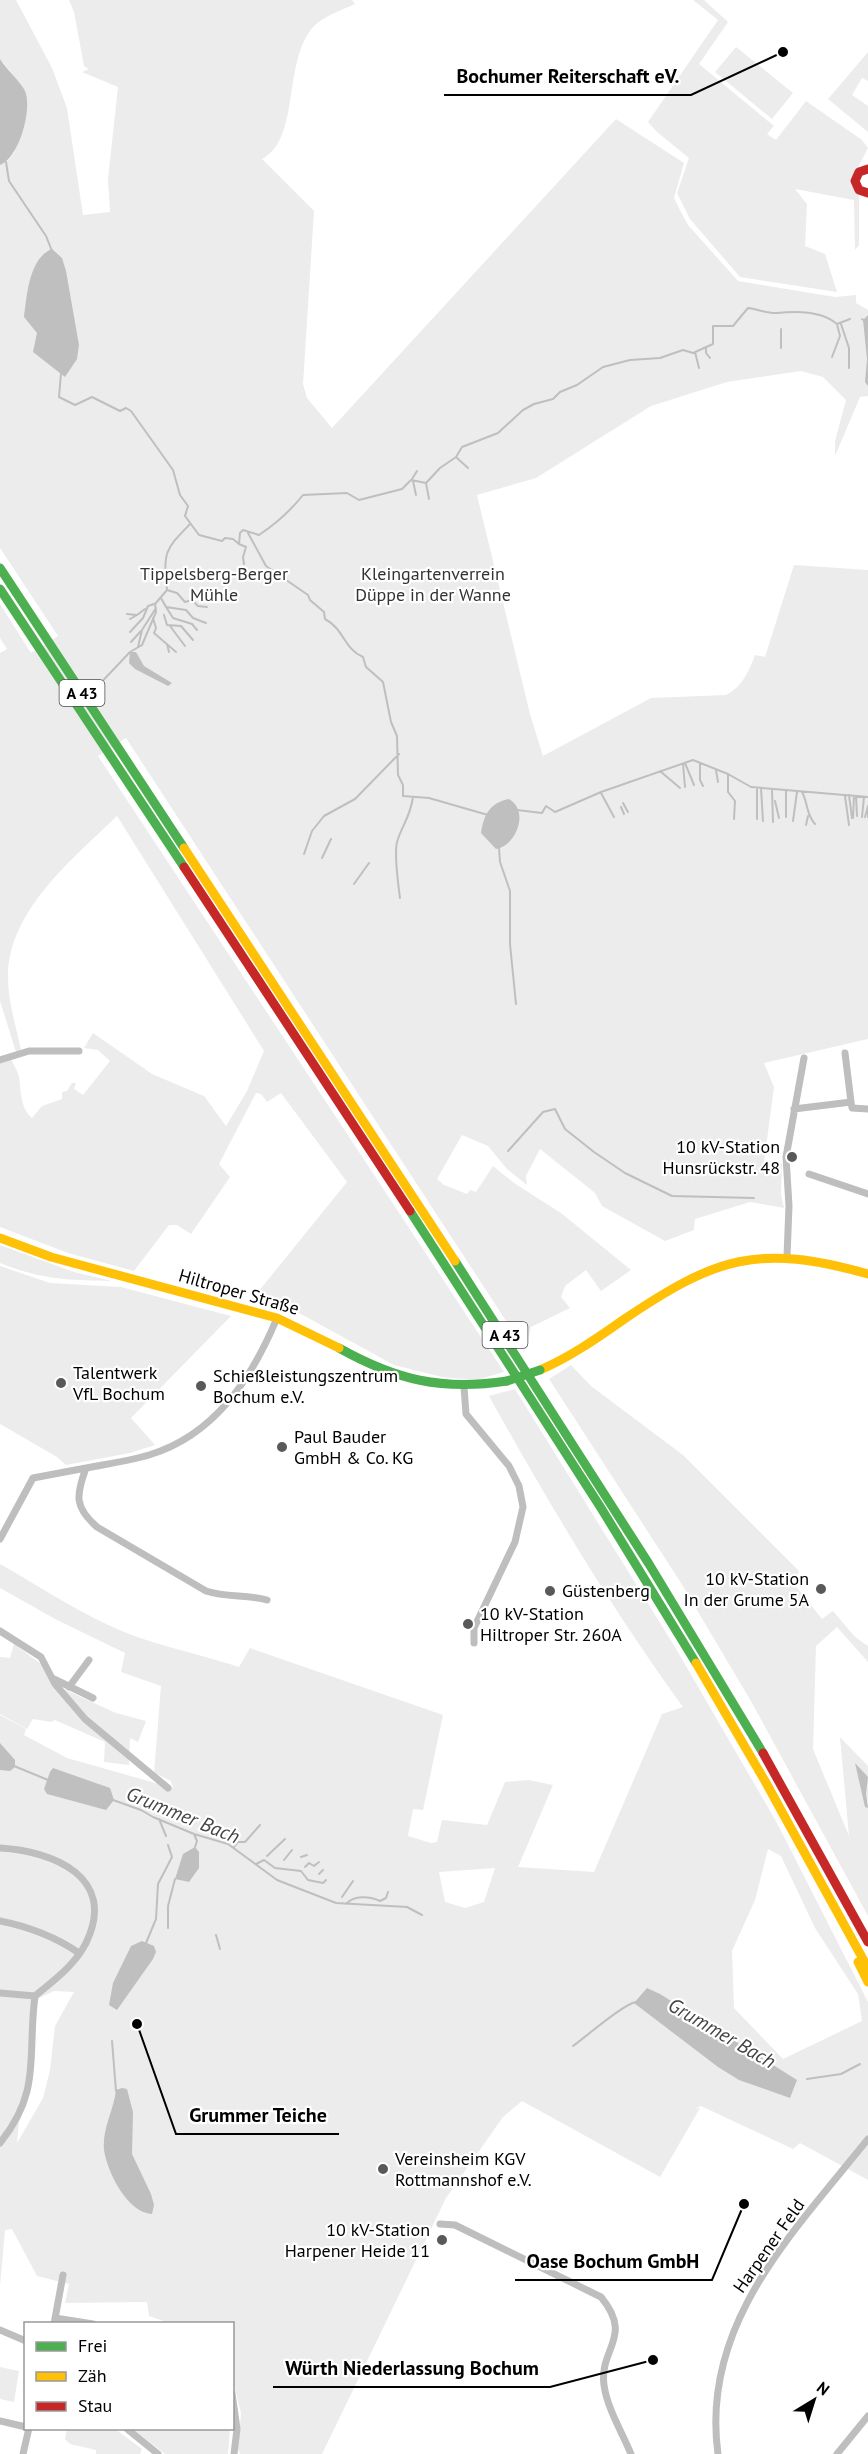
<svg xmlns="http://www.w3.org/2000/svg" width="868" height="2454" font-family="'PT Sans',sans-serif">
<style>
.green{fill:#ececec;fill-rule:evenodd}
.water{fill:#bfbfbf}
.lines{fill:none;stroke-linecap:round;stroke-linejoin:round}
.stream{stroke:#bfbfbf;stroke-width:2}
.street{stroke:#bebebe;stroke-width:7}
.fast{stroke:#4caf50;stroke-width:9}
.slow{stroke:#ffc107;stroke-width:9}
.jam{stroke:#c62828;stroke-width:9}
.fast-bridge{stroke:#4caf50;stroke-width:9}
.poi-dot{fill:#595959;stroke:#fff;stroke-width:2}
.labels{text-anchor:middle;stroke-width:4.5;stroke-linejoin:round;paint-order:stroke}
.shield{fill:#fff;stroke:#4c4c4c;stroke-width:1.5}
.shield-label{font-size:16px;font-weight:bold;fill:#000}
.park-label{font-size:18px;fill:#333;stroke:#fff}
.poi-label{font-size:18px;fill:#000;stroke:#fff;text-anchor:start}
.street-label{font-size:18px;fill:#000;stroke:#fff}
.water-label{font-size:20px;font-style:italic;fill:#444;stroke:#fff}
.leader{fill:none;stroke:#000;stroke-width:2}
.callout-dot{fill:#000;stroke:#fff;stroke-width:2}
.callout-label{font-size:20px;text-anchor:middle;font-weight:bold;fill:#000;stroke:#fff;stroke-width:4.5;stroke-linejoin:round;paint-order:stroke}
</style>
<rect width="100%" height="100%" fill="#fff"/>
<!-- green -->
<path class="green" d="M0 0H16L52 68 67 108 83 215 110 212 108 179 118 87 82 72 89 69 84 66 74 12 69 0H352L355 4C342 10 324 16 314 26 282 60 301 139 262 159L314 211 303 384 307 398 332 428 616 119 684 163 674 198 680 210 688 225 738 281 835 297 856 295V303L868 310V396L860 397 835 456V441L846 400 823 377 801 371 727 382 651 406 536 478 477 495 530 714 543 756 651 698 726 695C742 687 749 671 755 655L765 657 794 565 868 570V1039L764 1063 774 1087 764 1162 782 1163 781 1194 784 1208 750 1202 695 1219 694 1230 665 1241 602 1206 595 1193 540 1149 526 1176 527 1185 507 1169 488 1146 462 1135 437 1179 444 1185 467 1194 470 1190 476 1192 493 1166 514 1183 561 1213 631 1270 601 1291 586 1270 565 1286 561 1297 570 1308 531 1327 525 1350 126 738 98 756 504 1372 476 1380 442 1377 394 1365 299 1313 250 1302 347 1182 281 1093 267 1102 261 1094 256 1093 219 1164 230 1177 191 1234 177 1225H169L134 1271 68 1253 0 1227V1063L11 1059C13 1064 18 1071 19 1077 21 1090 20 1108 32 1118L42 1106 62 1099V1092L67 1091 72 1083H76L74 1089 83 1095 110 1061 98 1050 84 1048 93 1033 152 1074 204 1096 226 1126 247 1091 264 1051 117 816C74 858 8 910 8 977 8 1002 16 1026 21 1050L16 1052 0 1001V653L7 649 0 638V604L31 653 58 636 0 548V165C25 157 21 111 24 89L0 59Z
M693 0H704L728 22 699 64 774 126 767 134 776 140 806 101 862 140 868 148 850 183 859 196V245L855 250 854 200 795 189 807 204 805 246 825 254 837 292 740 277 690 219 677 193 689 158 657 132 648 122 718 20Z
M736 47 793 93 772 119 715 72Z
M868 52V81L862 78 852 95 868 106V132L828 99Z
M0 1245 74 1272 112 1281C67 1280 43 1280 0 1263Z
M0 1266 50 1283 121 1287 231 1316 131 1418 155 1445 130 1453 66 1465 57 1457 0 1424Z
M571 1365 591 1386 683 1455 799 1571 795 1585 822 1619 833 1611 855 1637 868 1646V1662L837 1627 816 1646 813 1749 849 1836 840 1737 868 1766V1916L752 1703 681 1583 549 1379Z
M515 1389 675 1647 777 1823 868 2002V2180L800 2143 793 2149 701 2106 694 2109 700 2108 660 2177 522 2101 503 2117 446 2198 322 2454H240L238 2449 241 2413 233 2381 232 2324 169 2323 149 2316 147 2302 65 2303 69 2284 37 2276 12 2229 5 2230 0 2286V1715L26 1729 24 1735 67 1758 173 1788 171 1781 154 1773 161 1686 121 1672 125 1653 57 1620 0 1588V1564C34 1583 68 1606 104 1623 146 1644 194 1652 239 1667L250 1648 443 1715 423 1810 413 1809 408 1836 431 1843 437 1842 442 1820 487 1825 505 1782 529 1780 553 1785 518 1867 594 1872 662 1714 683 1707C611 1608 549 1504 489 1396ZM768 1849 781 1856 815 1928 858 1994 862 2021 783 2059 734 2008 732 1951 755 1900ZM495 1868 484 1902 465 1908 445 1902 439 1872ZM54 1991 74 1992 55 2026 50 2070 43 2098 17 2143 21 2101 29 2074 31 2002Z
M14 1644 41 1664 59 1687 116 1713 146 1721 138 1742 130 1738 129 1765 104 1762 105 1742 55 1720 51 1722 33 1719 27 1729 0 1714V1657L10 1658Z
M0 2367 19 2371 14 2402 0 2399Z
M67 2429H115L142 2449 140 2454H96V2450L70 2444 65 2439Z
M133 2429H230L228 2454H165Z"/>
<!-- water -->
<path class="water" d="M0 59C7 70 17 78 24 89 34 106 19 159 0 165Z
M52 249 62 258 66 271 79 345 77 359 65 377 33 352 37 333 24 317C27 295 29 258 52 249Z
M868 315V386L865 382 867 359 863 320Z
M130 652H136L144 666 172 683 168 686 135 669 129 663Z
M509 799C530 811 516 846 496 849L481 833C484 814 490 803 509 799Z
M0 1743 15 1760V1767L10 1771 0 1770Z
M855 1763 868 1777 866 1794 868 1808 865 1807Z
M53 1768 110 1788 114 1800 106 1810 47 1794 44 1789 50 1772Z
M195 1847 199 1852V1868L189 1882 175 1879 183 1854Z
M142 1941 154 1946 156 1952 153 1959 117 2010 109 2005 113 1983 131 1946Z
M647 1988 660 1994 797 2080 790 2098 739 2080 718 2067 634 2003Z
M122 2088 127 2089 133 2112 132 2154 151 2194 154 2205 152 2214C127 2213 107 2171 104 2150 102 2128 114 2110 116 2090Z"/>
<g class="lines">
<!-- stream -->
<path class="stream" d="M6 162 9 181 46 236 52 251
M862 319 868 323
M841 324 849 348V368
M706 348V353L710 358
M781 348V329
M695 352 699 368
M832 357 840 336 837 324
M61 373 59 397 75 405 92 397 120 411 126 408 131 411 173 470 180 495 188 506 185 516 199 535 222 541 225 538 233 539 239 544 240 533 243 530 259 535C277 523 291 510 303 495L347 493 359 500 402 489 411 480 426 483 440 468 456 457 462 447 498 433 523 410 534 404 553 399 560 392 577 385 603 367 630 360 660 358 683 350 693 353 713 344V326H733L748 308C757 309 769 314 777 313 795 311 822 311 837 324L850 319
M457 458 468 468
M412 479 417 471
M413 481 416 495
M426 483 429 499
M248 533 266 566 308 595 310 600 324 612 325 619C344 629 344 649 363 657L366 667 383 682 391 722 397 736 398 775 403 785V796L429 798 488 815
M239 544 246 547 243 557 244 564
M167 590 177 593 185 602 192 600 198 606 207 607
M161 598 166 607 186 610 193 618 206 623
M166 607 173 618 192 624 197 630
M127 614 137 615 145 609
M164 615 167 625 181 626 193 640
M153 618 156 628 154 633 176 652
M130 619 137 615
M170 626 185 646
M130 632 143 618 148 606 154 604
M131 642 141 631
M167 644 169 652
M138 647 142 630 156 608
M94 690 130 652 142 645 156 612 155 604 167 590C163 551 165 550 190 524
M685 763 694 785
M700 763V780L703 786
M683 764 685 787
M716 770 718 782
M660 771 680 788
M728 774V792L735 801 734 819
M761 788 763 821
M772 790 773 822
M802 792C808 803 806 814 815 824
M601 793 614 817
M849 795 852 818
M845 796 849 825
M856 796 857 816
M775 801 779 818
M623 803 628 812
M621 807 624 814
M868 808V817
M517 810 542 813 546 806 555 812 601 792 693 760 728 774 751 787 868 797
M786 817V790
M862 817 864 797
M865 817 868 806
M853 818 854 796
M757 819V789
M793 821 797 792
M806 825 808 816
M499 848 500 862 510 891V944L516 1004
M304 854 312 831 324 816 355 799 399 754
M322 858 331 839
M354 884 369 863
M400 898C398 883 394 855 397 842 402 825 410 818 413 797
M508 1151 543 1112 555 1109 565 1129 594 1152 625 1173 672 1196 754 1198
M14 1766 48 1780
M113 1800 141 1810 153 1817 194 1834 228 1844 277 1880 336 1903 407 1907 422 1915
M159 1819 166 1836
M194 1834 197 1841 195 1847
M234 1847 238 1842H245L260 1825
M267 1856 285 1839
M301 1857 307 1855
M284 1860 292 1850
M256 1864 264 1860 275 1868 301 1871 308 1880 323 1883 326 1880
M305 1867 309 1863 314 1866 319 1862
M319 1874 323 1870
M342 1897 353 1881
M346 1904C354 1895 370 1896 380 1901L386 1898 388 1892
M168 1928V1906L175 1879
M216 1935 220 1949
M146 1943 156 1919 158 1884 172 1857 168 1845
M112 2041 116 2091
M573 2046C587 2036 623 2004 636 2002
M807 2079 841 2074 860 2064"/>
<!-- street -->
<path class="street" d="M845 1053 851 1102
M0 1060 29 1051H79
M794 1109 851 1102 852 1108 868 1109
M809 1174 868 1194
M787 1256 789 1206 786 1157 804 1058
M464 1387 466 1414 509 1466 519 1486 523 1507 515 1542 474 1628V1643
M0 1539 33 1478 86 1468
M267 1600C247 1594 227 1598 206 1591L97 1527C74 1507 76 1495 86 1468 107 1464 129 1461 149 1455 215 1435 252 1378 277 1318
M0 1631 41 1657 55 1684 85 1719 168 1788
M54 1679 93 1698
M69 1687 89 1660
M0 1848C53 1851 118 1877 86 1943 75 1965 53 1981 35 1996 27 2056 42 2091 0 2143
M0 1921C30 1927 54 1936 79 1953
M0 1993 35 1996
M440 2224 455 2225 601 2297C634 2337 599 2348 604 2385 607 2408 622 2432 631 2454
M55 2318 93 2324
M54 2324 63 2275
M0 2330 26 2341
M232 2393 237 2429 234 2454
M0 2421 26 2427
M126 2428 158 2454
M23 2454 29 2428
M718 2454C700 2324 793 2233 868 2139
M837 2454 868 2416"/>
<!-- fast -->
<path class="fast" d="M0 568 184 848
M0 589 184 867
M410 1211 601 1508 696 1663
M455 1261 649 1564 763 1753
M339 1348C396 1380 442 1391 507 1381"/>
<!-- slow -->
<path class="slow" d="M184 848 455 1261
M0 1238 51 1257 277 1318 339 1348
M540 1370C570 1357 596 1339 623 1320 716 1257 758 1243 868 1274
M696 1663 765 1781 868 1968
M858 1962 868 1982"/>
<!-- jam -->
<path class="jam" d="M868 169 859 172 855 181 859 190 868 193
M184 867 410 1211
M763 1753 868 1942"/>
<!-- fast-bridge -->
<path class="fast-bridge" d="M507 1381 540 1370"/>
</g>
<!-- markers -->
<g class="poi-dot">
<circle cx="792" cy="1157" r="6"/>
<circle cx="61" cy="1383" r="6"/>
<circle cx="201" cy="1386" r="6"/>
<circle cx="282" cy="1447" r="6"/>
<circle cx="821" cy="1589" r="6"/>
<circle cx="550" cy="1591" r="6"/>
<circle cx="468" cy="1624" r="6"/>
<circle cx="383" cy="2169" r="6"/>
<circle cx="442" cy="2240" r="6"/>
</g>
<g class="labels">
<!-- shield labels -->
<g class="shield">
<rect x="59.5" y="680" width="45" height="26" rx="4.5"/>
<rect x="482.5" y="1322" width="45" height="26" rx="4.5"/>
</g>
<g class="shield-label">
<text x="82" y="699">A 43</text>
<text x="505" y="1341">A 43</text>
</g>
<!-- park labels -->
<g class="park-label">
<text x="214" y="580">Tippelsberg-Berger<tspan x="214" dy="21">Mühle</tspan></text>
<text x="433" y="580">Kleingartenverrein<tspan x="433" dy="21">Düppe in der Wanne</tspan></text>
</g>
<!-- poi labels -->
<g class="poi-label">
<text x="780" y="1153" text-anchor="end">10 kV-Station<tspan x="780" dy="21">Hunsrückstr. 48</tspan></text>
<text x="73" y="1379">Talentwerk<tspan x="73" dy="21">VfL Bochum</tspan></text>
<text x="213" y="1382">Schießleistungszentrum<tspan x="213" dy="21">Bochum e.V.</tspan></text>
<text x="294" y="1443">Paul Bauder<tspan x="294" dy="21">GmbH &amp; Co. KG</tspan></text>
<text x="809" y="1585" text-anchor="end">10 kV-Station<tspan x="809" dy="21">In der Grume 5A</tspan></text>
<text x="562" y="1597">Güstenberg</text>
<text x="480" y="1620">10 kV-Station<tspan x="480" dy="21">Hiltroper Str. 260A</tspan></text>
<text x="395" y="2165">Vereinsheim KGV<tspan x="395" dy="21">Rottmannshof e.V.</tspan></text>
<text x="430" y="2236" text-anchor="end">10 kV-Station<tspan x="430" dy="21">Harpener Heide 11</tspan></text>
</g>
<!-- street labels -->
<g class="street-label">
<text transform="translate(239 1292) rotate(16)" y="6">Hiltroper Straße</text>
<text transform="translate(769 2246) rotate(-55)" y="6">Harpener Feld</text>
</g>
<!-- water labels -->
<g class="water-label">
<text transform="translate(183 1815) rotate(22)" y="7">Grummer Bach</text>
<text transform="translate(722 2033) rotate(30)" y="7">Grummer Bach</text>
</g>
</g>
<!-- callouts -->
<path class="leader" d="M783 52L691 95H444M137 2024L176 2134H339M744 2204L712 2280H515M653 2360L550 2387H273"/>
<g class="callout-dot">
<circle cx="783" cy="52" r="6"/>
<circle cx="137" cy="2024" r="6"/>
<circle cx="744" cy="2204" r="6"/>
<circle cx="653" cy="2360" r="6"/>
</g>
<g class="callout-label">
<text x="568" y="83">Bochumer Reiterschaft eV.</text>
<text x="258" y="2122">Grummer Teiche</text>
<text x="613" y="2268">Oase Bochum GmbH</text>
<text x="412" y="2375">Würth Niederlassung Bochum</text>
</g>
<!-- legend -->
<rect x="24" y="2322" width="210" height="108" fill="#ffffff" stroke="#999999" stroke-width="1.5"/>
<rect x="36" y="2342" width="30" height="9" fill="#4caf50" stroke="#999999" stroke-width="1.5"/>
<text x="78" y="2352" font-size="18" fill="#000000">Frei</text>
<rect x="36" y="2372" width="30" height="9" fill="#ffc107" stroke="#999999" stroke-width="1.5"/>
<text x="78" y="2382" font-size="18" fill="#000000">Zäh</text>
<rect x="36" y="2402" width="30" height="9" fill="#c62828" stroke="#999999" stroke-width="1.5"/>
<text x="78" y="2412" font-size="18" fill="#000000">Stau</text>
<!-- north arrow -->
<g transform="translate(814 2400) rotate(38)" stroke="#ffffff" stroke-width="4.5" paint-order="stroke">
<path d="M0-4.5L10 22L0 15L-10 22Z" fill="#000000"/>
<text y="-9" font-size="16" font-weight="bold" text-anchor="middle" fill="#000000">N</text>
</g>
</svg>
